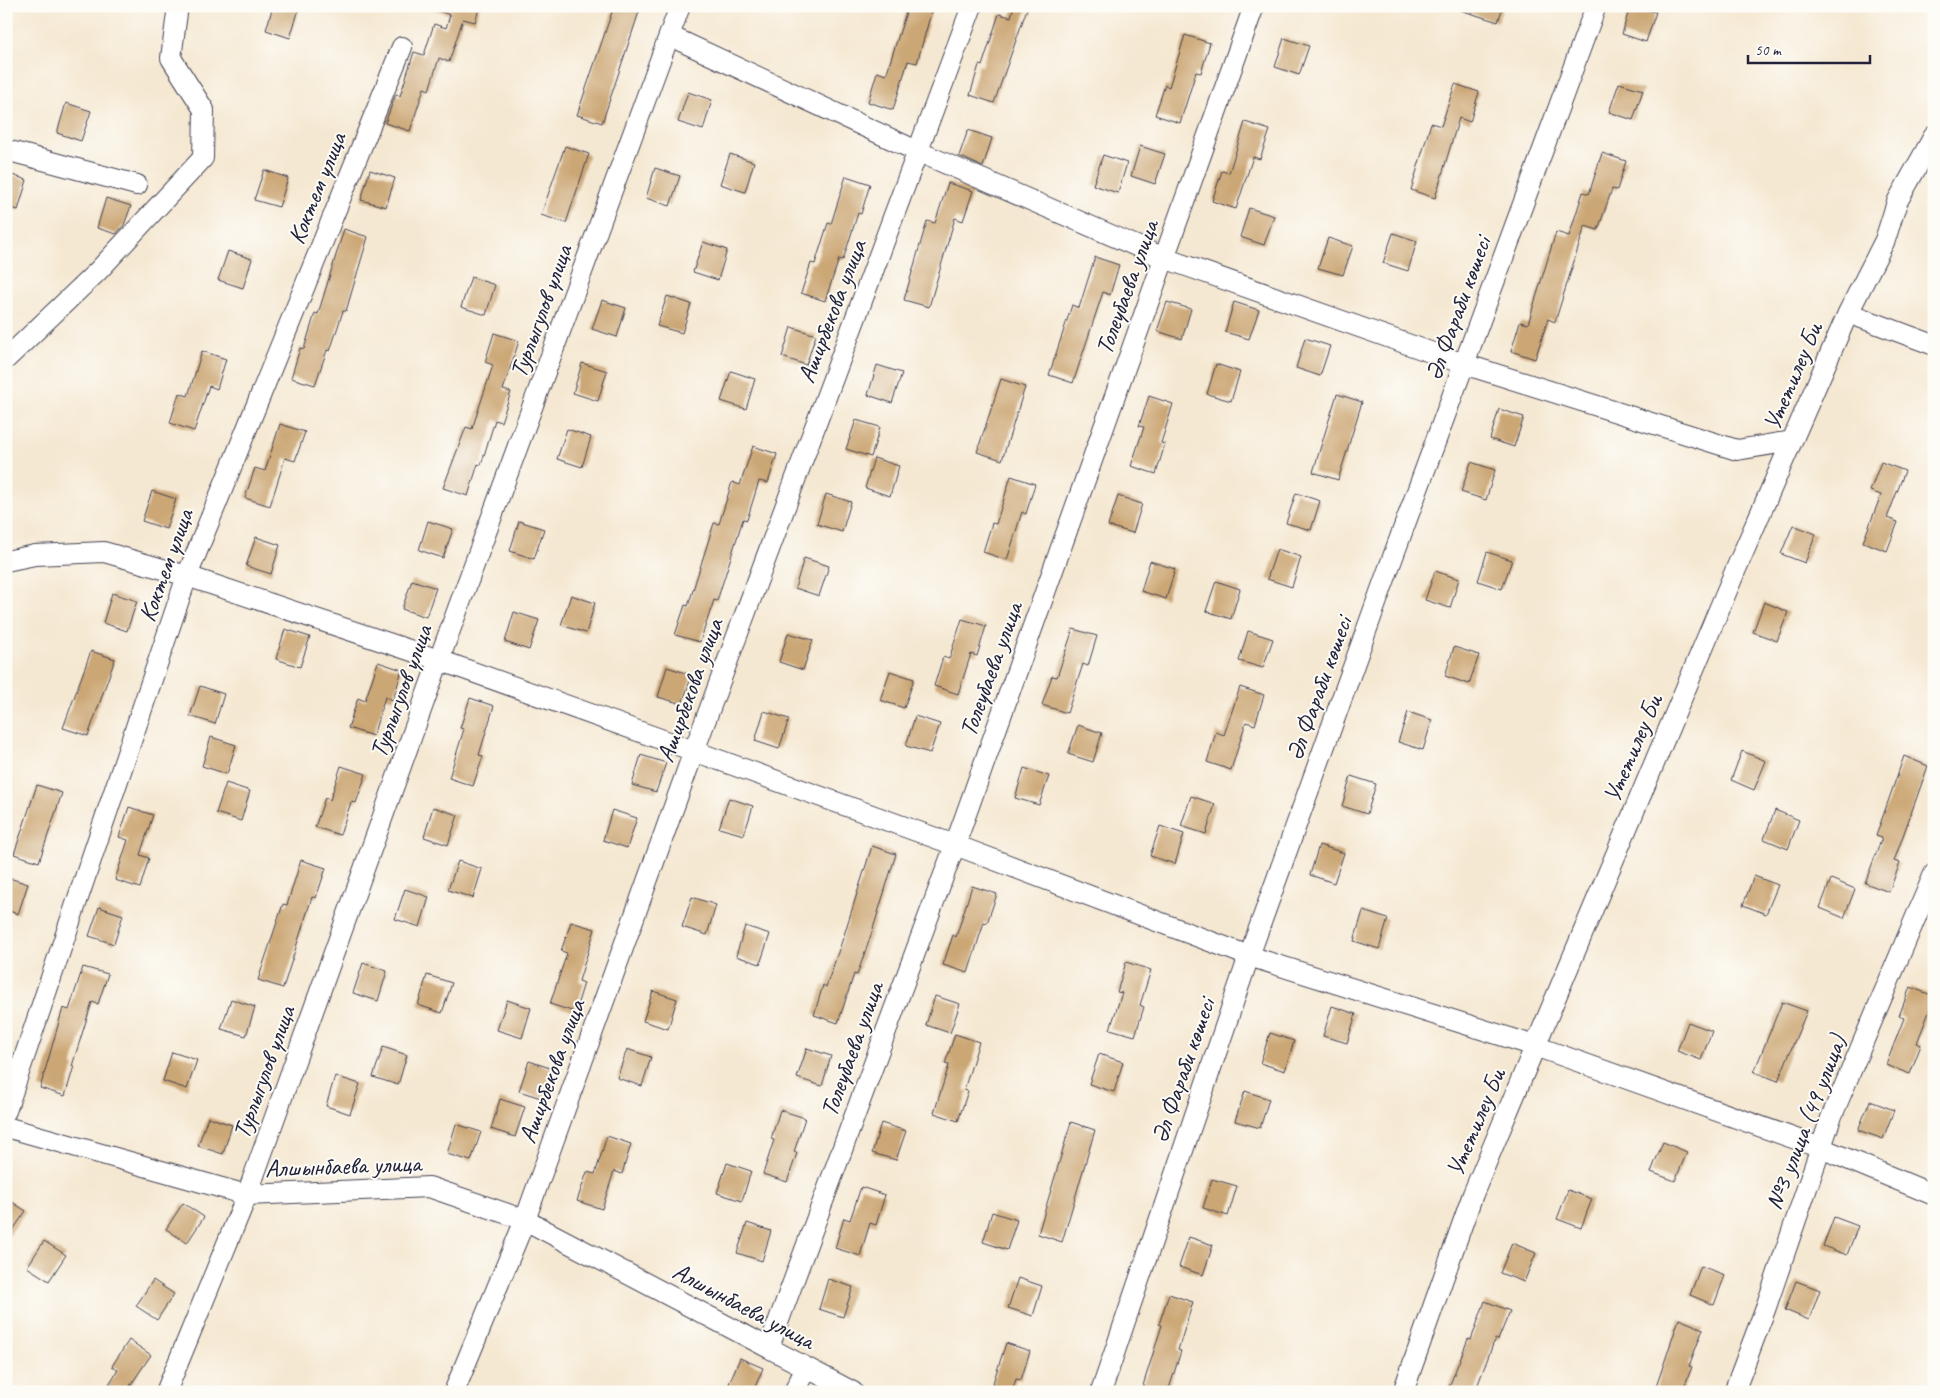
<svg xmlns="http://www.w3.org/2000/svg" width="1940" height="1398" font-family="Caveat,sans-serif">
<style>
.building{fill:#cca776}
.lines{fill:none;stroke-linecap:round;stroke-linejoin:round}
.minor-casing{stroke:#424052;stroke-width:22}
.minor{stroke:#fff;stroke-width:20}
.labels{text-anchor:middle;stroke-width:4;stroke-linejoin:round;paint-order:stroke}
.street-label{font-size:25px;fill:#22223b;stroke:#fdfcf7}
</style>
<rect width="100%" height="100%" fill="#fdfcf7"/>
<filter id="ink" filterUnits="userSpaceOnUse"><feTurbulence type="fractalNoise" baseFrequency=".02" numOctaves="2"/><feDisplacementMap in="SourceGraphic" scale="10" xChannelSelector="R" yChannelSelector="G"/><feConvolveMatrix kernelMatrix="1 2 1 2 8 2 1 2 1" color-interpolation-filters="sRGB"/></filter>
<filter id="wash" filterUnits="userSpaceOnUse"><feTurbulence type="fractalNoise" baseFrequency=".0096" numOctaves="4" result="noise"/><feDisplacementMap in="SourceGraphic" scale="20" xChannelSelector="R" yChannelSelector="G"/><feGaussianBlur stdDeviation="1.12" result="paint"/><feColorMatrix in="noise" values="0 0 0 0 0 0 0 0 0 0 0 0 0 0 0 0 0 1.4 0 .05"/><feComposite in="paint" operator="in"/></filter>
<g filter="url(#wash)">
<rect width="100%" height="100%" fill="#f5e8d2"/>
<g id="blocks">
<!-- building -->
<path class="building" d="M273 6H300L290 38 266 30Z
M433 6H480L475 22 463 19 449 62 439 58 429 90 424 88 410 131 385 123 396 94 400 96 414 52 424 55 434 24 446 28 450 15 433 9Z
M614 6H641L602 123 577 115Z
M908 6H933L917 63 908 61 893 110 868 102 877 72 886 75Z
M1014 6H1028L994 103 970 95 979 65 982 66 999 14 1011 17Z
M1458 6H1503L1498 22 1457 9Z
M1630 6 1656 12 1646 42 1622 34Z
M1185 35 1210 43 1201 73 1196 72 1180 123 1155 115 1165 85 1169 87Z
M1284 38 1309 46 1299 75 1275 67Z
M1619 83 1643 90 1633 120 1609 112Z
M1455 84 1479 92 1470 122 1459 118 1435 198 1411 190 1431 123 1441 126Z
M688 92 712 100 703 130 678 122Z
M66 103 91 111 81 141 57 133Z
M1245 122 1270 130 1260 159 1253 157 1236 209 1212 201 1222 171 1229 173Z
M968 130 992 138 983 167 959 156Z
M565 146 589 154 566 223 541 215Z
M1140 146 1165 154 1155 184 1131 176Z
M1602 153 1626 161 1617 190 1612 189 1598 230 1585 226 1555 322 1548 319 1535 359 1511 351 1520 322 1528 324 1556 232 1569 236 1583 192 1589 194Z
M730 154 754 162 745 192 720 184Z
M1103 155 1127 163 1118 193 1093 185Z
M655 168 680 176 670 206 646 198Z
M264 170 288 178 279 207 254 200Z
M370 170 395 178 386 207 361 200Z
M6 173 27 180 18 210 6 206Z
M846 176 870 184 861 214 858 213 843 260 839 259 825 301 801 293 811 263 815 264 828 223 831 224Z
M948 183 973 191 963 221 955 218 929 307 904 300 927 221 935 223Z
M106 198 131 206 124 225 116 234 97 228Z
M1249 208 1274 216 1264 245 1240 237Z
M344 229 368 237 346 311H343L330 351 327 350 315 385 291 378 300 348 304 349 315 313 318 314Z
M1393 233 1417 241 1408 271 1383 263Z
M1328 238 1353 246 1343 275 1318 268Z
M703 242 727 250 718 280 693 272Z
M228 251 252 259 243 288 218 280Z
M1095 257 1119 265 1110 295 1103 292 1073 383 1049 375 1072 305 1079 308Z
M471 277 495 285 486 315 461 307Z
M667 296 691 304 682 333 657 326Z
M602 300 626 308 617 337 592 329Z
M1167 302 1191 309 1182 339 1157 331Z
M1234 302 1259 310 1249 339 1225 332Z
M791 327 816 335 806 365 782 357Z
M494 333 519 341 503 390 511 392 501 422 495 420 481 465 478 464 468 496 443 488 466 427 472 429 493 365 485 362Z
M1305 338 1330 346 1320 376 1296 368Z
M202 351 226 359 217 389 209 386 194 431 170 423 179 393 188 396Z
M582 363 607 371 598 401 573 393Z
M1216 364 1240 372 1231 401 1207 394Z
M877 365 902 373 892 403 868 395Z
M731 371 755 379 746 409 721 401Z
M1001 379 1025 387 1002 460 977 452Z
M1337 394 1362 402 1338 480 1313 472Z
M1149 396 1173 404 1161 443 1165 444 1156 474 1131 466 1144 427 1139 426Z
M1499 409 1524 417 1514 447 1490 439Z
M856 420 880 427 871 457 846 449Z
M280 424 305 432 295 461 285 458 270 506 245 498 255 468 265 471Z
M567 429 591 437 582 467 557 459Z
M753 446 777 454 768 483 759 481 747 520 743 519 717 601 714 600 700 642 675 635 685 605 688 606 714 523 719 524 732 482 740 485Z
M874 458 899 466 890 496 865 488Z
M1471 462 1495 470 1486 500 1461 492Z
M1881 462 1905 471 1887 518 1898 522 1887 551 1863 542 1881 495 1870 491Z
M1011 476 1035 484 1026 514 1022 512 1007 560 983 552 992 523 996 524Z
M152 491 176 499 166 529 142 521Z
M1296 493 1320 501 1311 530 1286 523Z
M826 494 851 502 842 532 817 524Z
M1118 496 1142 504 1133 533 1108 526Z
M428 521 453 529 443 558 419 550Z
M519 521 544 529 534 559 510 551Z
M1793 525 1816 534 1805 563 1781 554Z
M256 537 280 545 271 574 246 566Z
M1277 549 1301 557 1292 587 1267 579Z
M1487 552 1512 560 1502 589 1478 581Z
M804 558 829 566 819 596 795 588Z
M1150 561 1175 569 1166 599 1141 591Z
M1435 571 1459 579 1450 608 1425 600Z
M412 580 436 588 426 617 402 609Z
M1216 581 1240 589 1231 619 1206 611Z
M112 593 137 601 127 631 103 623Z
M571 595 595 603 586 633 561 625Z
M1764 602 1788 612 1777 641 1753 632Z
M514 612 539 620 529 650 505 642Z
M962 619 986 626 977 656 971 654 958 694 934 686 943 657 949 659Z
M285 629 310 637 300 667 276 659Z
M1073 629 1097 636 1088 666 1083 664 1067 713 1042 705 1052 676 1057 677Z
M1248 631 1273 639 1263 668 1239 661Z
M788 633 813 640 803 670 779 662Z
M1454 647 1479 655 1469 684 1445 676Z
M91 651 115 659 88 736 63 728Z
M378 662 402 670 393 700 385 697 373 736 348 728 358 698 365 701Z
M667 667 692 675 682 704 658 697Z
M890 671 914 679 904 708 880 700Z
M200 686 224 694 215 724 190 716Z
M1240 687 1264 695 1255 725 1246 722 1231 770 1207 762 1216 732 1224 735Z
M470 698 494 706 479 755 483 756 473 786 449 778 464 729 460 728Z
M764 711 789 719 779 749 755 741Z
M1408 712 1432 720 1423 750 1398 742Z
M915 716 940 724 930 753 906 746Z
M1078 725 1102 733 1093 762 1068 754Z
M211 737 236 745 227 774 202 766Z
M1742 751 1766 761 1754 790 1731 780Z
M641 755 666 763 656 792 632 785Z
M1904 756 1928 766 1894 861 1900 863 1889 892 1865 883 1882 838 1876 836Z
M341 766 366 774 356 803 351 802 340 835 315 827 325 798 330 800Z
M1024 768 1049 776 1039 805 1015 798Z
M1351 776 1376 784 1367 814 1342 806Z
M226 783 250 791 241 821 216 813Z
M37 785 62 793 39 862 14 854Z
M1191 796 1215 804 1206 834 1181 826Z
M729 798 753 806 744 835 719 828Z
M129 807 153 815 140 855 149 858 140 888 115 880 128 840 119 837Z
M433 807 458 815 448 845 424 837Z
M612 810 637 818 627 848 603 840Z
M1775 810 1799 820 1788 849 1764 839Z
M1160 826 1184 834 1175 864 1150 856Z
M1319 845 1344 853 1334 883 1310 875Z
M872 846 896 854 872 932 857 975 854 974 838 1023 814 1015 823 985 826 987 843 938Z
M301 860 326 868 316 898 312 897 283 988 258 980 283 904 287 905Z
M458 861 482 869 473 898 448 890Z
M1754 876 1778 885 1766 914 1743 905Z
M6 877 28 884 18 914 6 910Z
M1831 879 1855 889 1844 918 1820 908Z
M972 886 997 894 987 923 984 922 968 973 943 965 953 935 956 937Z
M405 889 429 897 420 927 395 919Z
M692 897 716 905 707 935 682 927Z
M99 907 123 915 114 944 89 936Z
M1363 911 1388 919 1379 949 1354 941Z
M571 922 595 929 579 981 584 983 575 1012 550 1004 567 953 561 951Z
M745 926 770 934 760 964 736 956Z
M1126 962 1151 970 1140 1005 1144 1007 1135 1036 1110 1029 1122 993 1117 992Z
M363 963 387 971 378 1001 353 993Z
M83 967 108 974 98 1004 92 1002 72 1066H74L65 1096 40 1088 63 1008 69 1010Z
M427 975 452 983 442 1013 418 1005Z
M1910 987 1934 996V999L1917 1043 1921 1045 1910 1074 1886 1065 1904 1018 1899 1016Z
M653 991 677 999 668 1029 643 1021Z
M935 996 960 1004 950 1033 926 1025Z
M231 999 255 1007 246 1036 221 1029Z
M507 1000 531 1008 522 1038 497 1030Z
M1782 1002 1807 1011 1778 1081 1754 1072Z
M1332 1006 1356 1014 1347 1043 1323 1036Z
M1688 1022 1712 1031 1701 1060 1677 1051Z
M1270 1033 1294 1041 1285 1071 1260 1063Z
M955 1034 979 1042 964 1090 968 1091 958 1121 934 1113 949 1065 945 1064Z
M383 1047 407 1055 398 1085 373 1077Z
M807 1048 831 1056 822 1086 797 1078Z
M627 1049 651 1057 642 1086 617 1078Z
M172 1052 197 1060 187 1089 163 1081Z
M1099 1054 1123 1062 1114 1092 1089 1084Z
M529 1061 553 1069 544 1099 519 1091Z
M335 1076 360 1084 350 1114 326 1106Z
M1245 1091 1269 1099 1260 1128 1235 1121Z
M500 1099 525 1107 515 1137 491 1129Z
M1870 1101 1894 1110 1883 1139 1858 1130Z
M780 1110 805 1118 794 1152 797 1153 787 1182 763 1174 774 1140 771 1139Z
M208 1117 232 1125 223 1154 198 1146Z
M1071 1122 1095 1130 1062 1242 1038 1234Z
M881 1123 906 1131 896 1160 872 1153Z
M456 1124 481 1132 471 1161 447 1154Z
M607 1136 631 1144 622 1174 614 1171 602 1209 577 1201 587 1172 595 1174Z
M1663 1142 1687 1152 1675 1181 1651 1172Z
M727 1163 751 1171 742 1201 717 1193Z
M1212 1179 1237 1186 1228 1216 1203 1208Z
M861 1187 885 1195 876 1225 870 1223 860 1256 835 1248 844 1218 850 1220Z
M1568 1190 1592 1199 1581 1228 1557 1219Z
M6 1198 26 1211 6 1240Z
M183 1203 204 1217 187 1243 166 1229Z
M992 1212 1017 1220 1007 1250 983 1242Z
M1834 1217 1858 1226 1847 1255 1823 1246Z
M747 1223 771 1231 762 1261 737 1253Z
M1189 1237 1213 1245 1203 1275 1179 1267Z
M44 1241 66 1255 49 1281 27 1267Z
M1512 1243 1536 1253 1524 1282 1500 1273Z
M1701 1266 1725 1275 1714 1305 1690 1295Z
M1018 1278 1042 1286 1033 1316 1008 1308Z
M828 1279 853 1287 843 1317 819 1309Z
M153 1280 174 1294 157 1320 136 1306Z
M1796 1281 1820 1290 1809 1320 1785 1310Z
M1169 1294 1193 1302 1178 1350 1181 1351 1168 1392H1141L1162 1325 1159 1324Z
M1485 1301 1510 1311 1498 1340 1495 1339 1475 1392H1447L1468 1339 1471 1340Z
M1679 1319 1703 1329 1689 1366 1692 1367 1682 1392H1668L1656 1387Z
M129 1340 151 1355 126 1392H104L118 1370 112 1366Z
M1006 1343 1030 1351 1021 1380 1016 1379 1012 1392H990Z
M740 1358 763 1368 753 1392H740L728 1386Z"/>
</g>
</g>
<g filter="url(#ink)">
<use href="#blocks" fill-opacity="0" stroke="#424052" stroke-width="1"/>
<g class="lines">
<!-- minor casing -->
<g class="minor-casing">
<path id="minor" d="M670 36 919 152 1164 258 1464 364 1737 450 1792 441
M6 150 137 185
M1848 313 1934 345
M6 359 98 271 203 158 204 110 171 58 178 6
M6 561 35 555 104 552 187 576 439 660 694 751 955 845 1249 956 1535 1046 1821 1148 1934 1195
M6 1111 187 576 402 47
M6 1127 247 1195 429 1187 525 1220 853 1392
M769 1347 955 845 1254 6
M166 1392 247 1195 439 660 680 6
M454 1392 525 1220 694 751 972 6
M794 1392 806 1368
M1101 1392 1249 956 1387 573 1596 6
M1403 1392 1473 1194 1736 569 1848 313 1885 240 1897 202 1934 136
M1734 1392 1766 1307 1831 1118 1934 874"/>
</g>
<!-- minor -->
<use href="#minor" class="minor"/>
</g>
</g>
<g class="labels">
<!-- street labels -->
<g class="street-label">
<text transform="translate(316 188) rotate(-68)" y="9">Коктем улица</text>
<text transform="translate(1126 287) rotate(-70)" y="9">Толеубаева улица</text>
<text transform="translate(1457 308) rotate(-70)" y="9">Әл Фараби көшесі</text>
<text transform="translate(540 311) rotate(-70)" y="9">Турлыгулов улица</text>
<text transform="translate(831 311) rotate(-69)" y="9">Аширбекова улица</text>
<text transform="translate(1792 376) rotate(-67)" y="9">Утетилеу Би</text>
<text transform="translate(165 565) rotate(-70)" y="9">Коктем улица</text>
<text transform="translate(990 669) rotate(-70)" y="9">Толеубаева улица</text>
<text transform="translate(1318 688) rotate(-70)" y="9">Әл Фараби көшесі</text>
<text transform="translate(689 690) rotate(-70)" y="9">Аширбекова улица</text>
<text transform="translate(400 691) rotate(-70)" y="9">Турлыгулов улица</text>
<text transform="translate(1632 748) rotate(-67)" y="9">Утетилеу Би</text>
<text transform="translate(851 1049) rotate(-70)" y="9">Толеубаева улица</text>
<text transform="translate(1182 1070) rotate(-71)" y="9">Әл Фараби көшесі</text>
<text transform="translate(551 1071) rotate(-70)" y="9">Аширбекова улица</text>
<text transform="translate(263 1072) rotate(-70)" y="9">Турлыгулов улица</text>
<text transform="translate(1475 1122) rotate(-67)" y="9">Утетилеу Би</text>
<text transform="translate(1805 1122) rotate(-69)" y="9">№3 улица (49 улица)</text>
<text transform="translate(343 1165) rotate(-2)" y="9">Алшынбаева улица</text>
<text transform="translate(744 1305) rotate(28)" y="9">Алшынбаева улица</text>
</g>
</g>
<!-- margin -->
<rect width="1940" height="1398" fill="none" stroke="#fdfcf7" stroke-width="25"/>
<!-- scale -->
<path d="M1748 55v8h122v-8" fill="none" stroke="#22223b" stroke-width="2.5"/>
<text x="1755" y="55" font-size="15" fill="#22223b" stroke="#fdfcf7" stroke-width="4" paint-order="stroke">50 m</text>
</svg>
